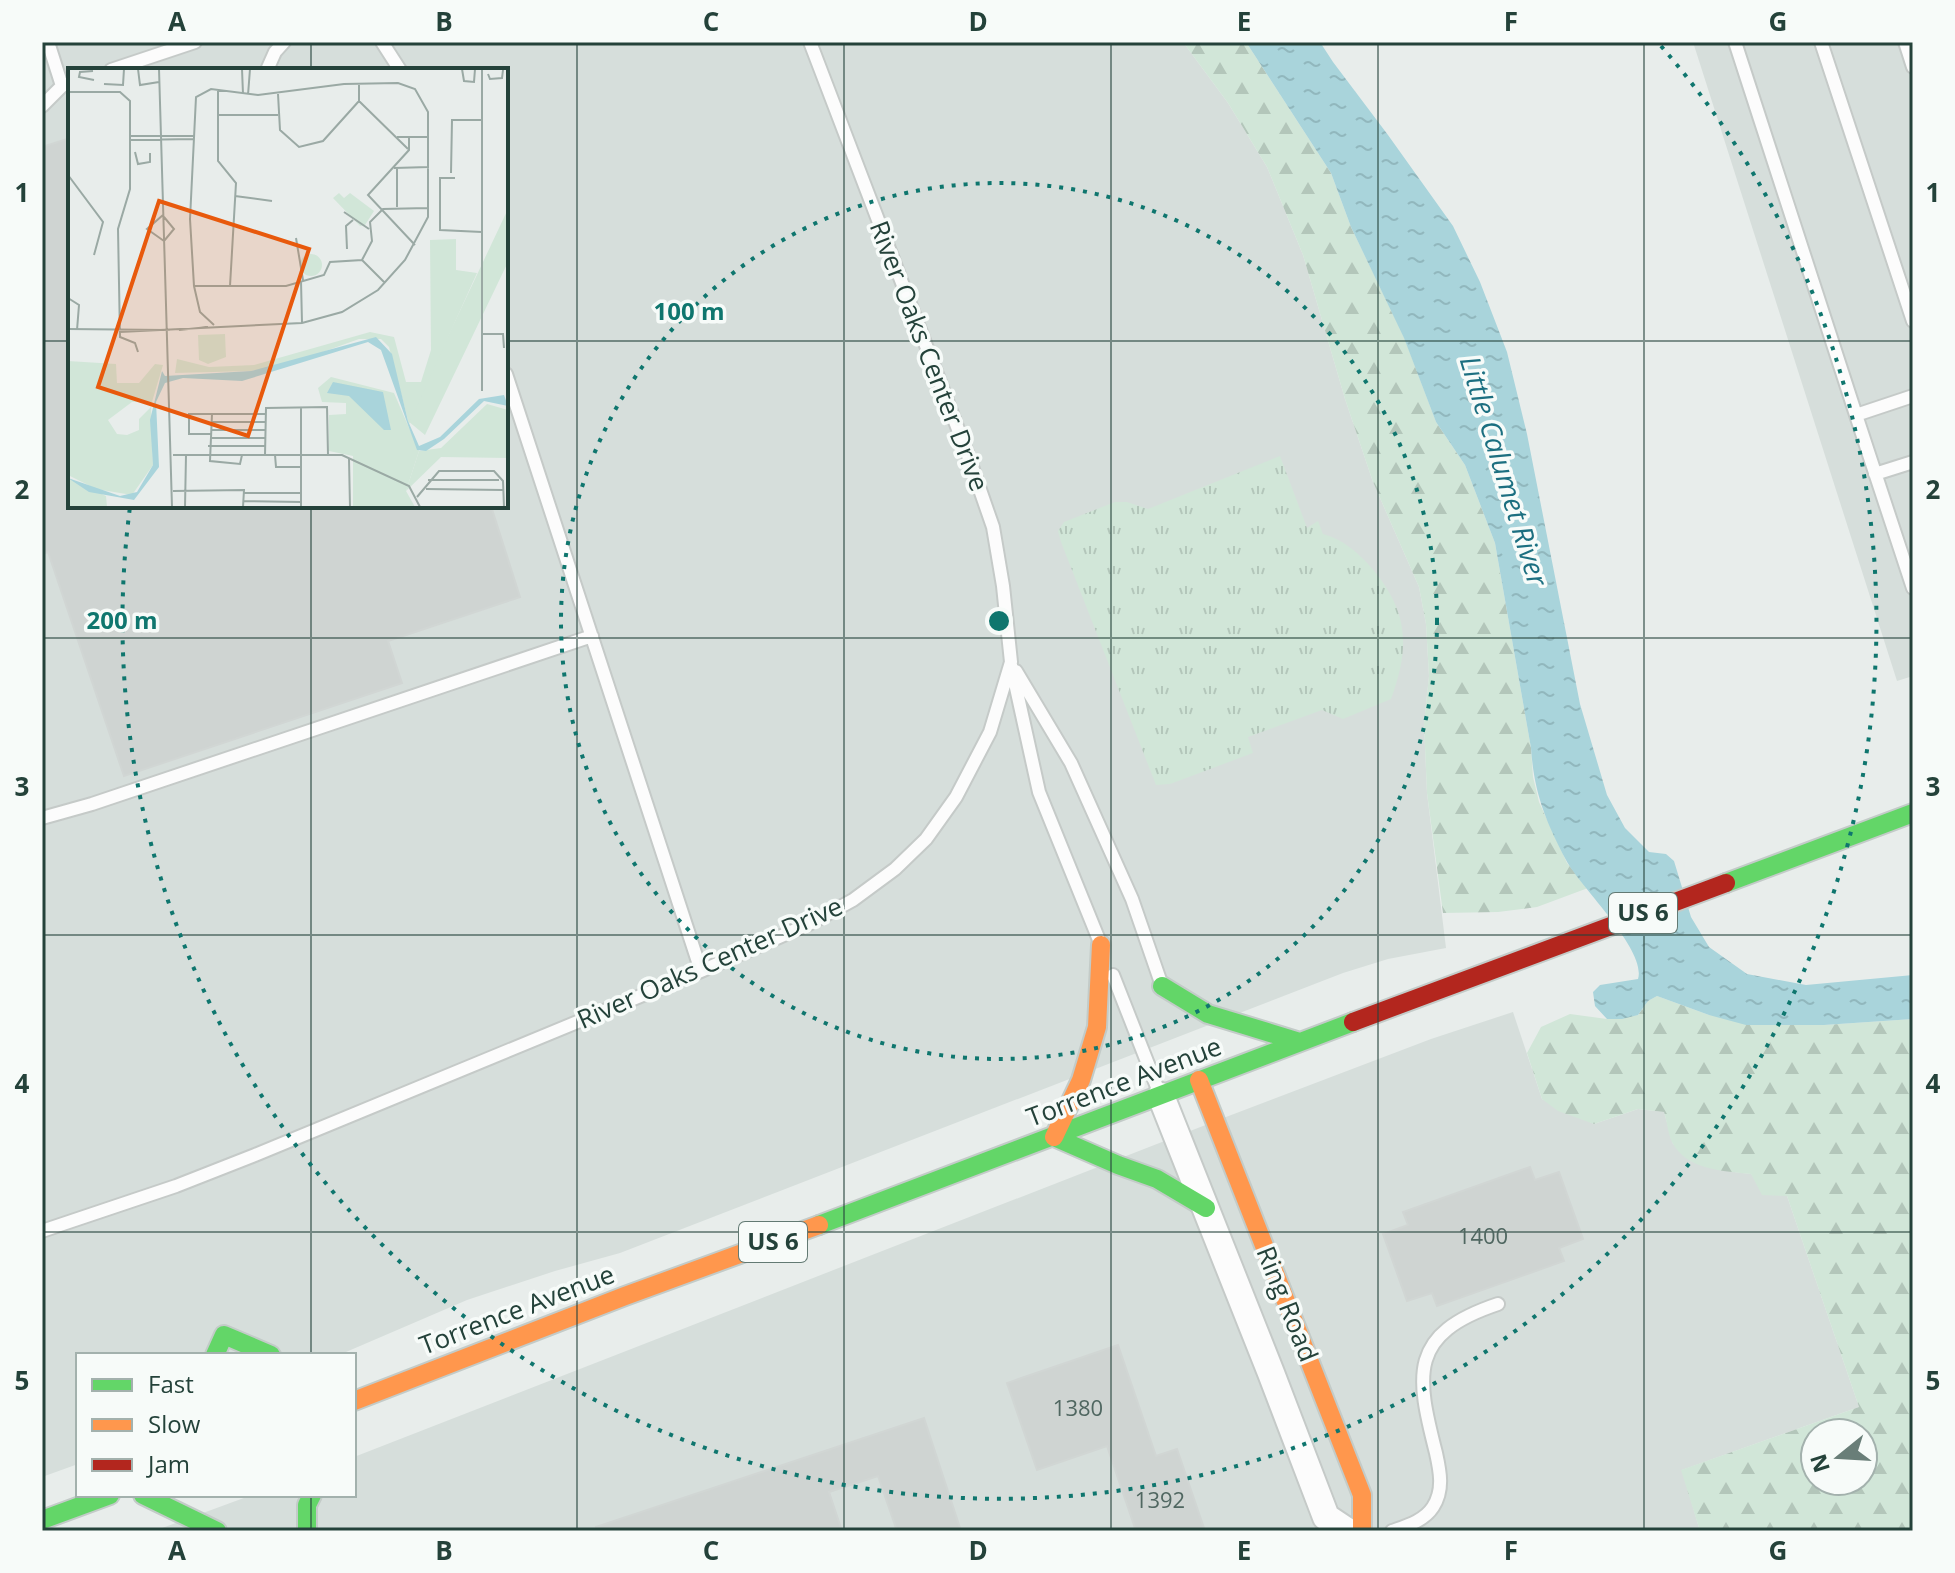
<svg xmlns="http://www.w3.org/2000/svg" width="1955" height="1573" font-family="'Open Sans',sans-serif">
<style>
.built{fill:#d6dedb;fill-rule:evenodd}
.grass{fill:url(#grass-tufts)}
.forest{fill:url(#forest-firs);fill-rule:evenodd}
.water{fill:url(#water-ripples)}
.building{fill:#cfd4d2;stroke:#d1d6d4;stroke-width:2}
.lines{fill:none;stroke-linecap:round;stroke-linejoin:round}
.lane-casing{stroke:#c5cac8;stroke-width:16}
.street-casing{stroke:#c5cac8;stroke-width:30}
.fast-casing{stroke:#c3cbc8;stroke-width:22}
.slow-casing{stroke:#c3cbc8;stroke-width:22}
.jam-casing{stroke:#c3cbc8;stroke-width:22}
.lane{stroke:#fcfcfc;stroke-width:12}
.street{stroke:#fcfcfc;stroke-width:26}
.fast{stroke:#63d668;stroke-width:18}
.slow{stroke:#ff974d;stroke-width:18}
.jam{stroke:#b3261e;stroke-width:18}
.grid{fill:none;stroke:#24423a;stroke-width:2;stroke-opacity:0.55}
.ring{fill:none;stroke:#0f766e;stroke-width:4;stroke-dasharray:4 8}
.labels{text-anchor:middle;stroke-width:7;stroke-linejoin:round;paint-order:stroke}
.number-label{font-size:22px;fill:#506761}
.shield{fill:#f7fbf9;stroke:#637a73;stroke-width:2}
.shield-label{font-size:24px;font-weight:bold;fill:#24423a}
.street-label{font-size:26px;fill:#24423a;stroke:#f7fbf9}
.water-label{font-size:28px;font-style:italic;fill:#1c6f80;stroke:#f7fbf9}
.inset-road{fill:none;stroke:#9aa9a4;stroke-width:2}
.view{fill:#e8590c;fill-opacity:0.15;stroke:#e8590c;stroke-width:4}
.inset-edge{fill:none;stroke:#24423a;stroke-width:4}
.centre{fill:#0f766e;stroke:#f7fbf9;stroke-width:4}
.ring-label{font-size:24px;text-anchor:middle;font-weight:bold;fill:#0f766e;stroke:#f7fbf9;stroke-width:7;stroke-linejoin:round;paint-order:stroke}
.neatline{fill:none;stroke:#24423a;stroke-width:3}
.grid-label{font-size:26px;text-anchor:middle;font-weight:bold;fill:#24423a}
</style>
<defs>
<pattern id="grass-tufts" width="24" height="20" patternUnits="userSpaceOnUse" patternTransform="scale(2)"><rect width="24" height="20" fill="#d1e6d8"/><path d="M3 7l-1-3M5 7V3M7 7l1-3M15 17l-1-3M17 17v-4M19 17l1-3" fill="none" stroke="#b3c6ba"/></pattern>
<pattern id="forest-firs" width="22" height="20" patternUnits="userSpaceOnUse" patternTransform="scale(2)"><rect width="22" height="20" fill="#d1e6d8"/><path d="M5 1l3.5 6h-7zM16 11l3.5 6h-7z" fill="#b3c6ba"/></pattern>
<pattern id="water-ripples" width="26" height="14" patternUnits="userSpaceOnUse" patternTransform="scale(2)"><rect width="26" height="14" fill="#a9d4db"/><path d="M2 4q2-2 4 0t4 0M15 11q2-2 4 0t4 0" fill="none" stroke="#91b7bd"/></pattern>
</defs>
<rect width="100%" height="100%" fill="#e8edeb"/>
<!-- built -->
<path class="built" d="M42 42H1183L1228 103 1267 167 1303 255 1345 399 1373 482 1419 587 1426 624 1429 676 1424 723 1427 793 1446 948 1388 959 1343 973 620 1253 555 1271 467 1300 339 1355H78V1464L42 1477ZM70 70H506V506H70Z
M1693 42H1913V676L1897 681Z
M1513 1012 1542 1099 1594 1124 1638 1109 1664 1112 1673 1144 1726 1171 1751 1174 1787 1196 1859 1407 1682 1470 1700 1531H154L252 1495H354V1457L1226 1117 1431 1039Z"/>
<!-- grass -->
<path class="grass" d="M1280 456 1307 528 1318 521 1323 534C1342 539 1356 551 1369 565 1408 609 1411 645 1391 699L1343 719 1322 710 1248 737 1253 753 1170 784 1156 785 1061 542 1058 531 1064 522 1115 502H1127L1148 509Z"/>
<!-- forest -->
<path class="forest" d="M1183 42H1246L1331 173 1351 227 1404 337 1436 422 1465 465 1495 543 1531 748 1533 777 1539 802 1567 863 1588 888 1537 907 1498 912 1443 913 1427 793 1424 723 1429 676 1426 624 1419 587 1373 482 1345 399 1303 255 1267 167 1228 103Z
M1657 996 1709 1015 1824 1025 1913 1019V1531H1700L1681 1470 1859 1407 1787 1196 1762 1195 1751 1174C1724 1171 1686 1170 1672 1142 1668 1134 1667 1121 1664 1112L1638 1109 1594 1124 1558 1111 1542 1099 1527 1053 1541 1027 1570 1014 1607 1019 1638 1015 1648 1001ZM1815 1433H1863V1481H1815Z"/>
<!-- water -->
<path class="water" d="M1246 42H1320L1333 62 1388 135 1453 226 1480 282 1507 352 1527 434 1580 704 1607 795 1625 828 1649 852 1666 854 1674 861 1691 917 1709 947 1747 974 1806 985 1913 975V1019L1824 1025H1746L1709 1015 1657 996 1648 1001 1638 1015 1622 1019H1607L1595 1006 1593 992 1600 985 1638 979C1647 950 1580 887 1566 860 1545 820 1534 792 1531 748L1495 543 1465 465 1436 422 1404 338 1351 227 1331 173Z"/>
<!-- building -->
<path class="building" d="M70 138V506H491L520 597 388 641 402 683 124 776 48 552 42 554V147Z
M1530 1167 1535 1180 1559 1172 1583 1239 1559 1248 1564 1261 1437 1306 1432 1293 1407 1301 1383 1234 1408 1225 1403 1212Z
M1118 1345 1156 1456 1177 1449 1205 1531H1136L1107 1446 1037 1470 1007 1383Z
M924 1418 961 1531H897L878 1476 829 1492 842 1531H597L596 1527Z"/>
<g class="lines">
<!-- lane casing -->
<g class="lane-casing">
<path id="lane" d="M48 42 62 86
M382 42 400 70
M1735 42 1856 415 1913 396
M1821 42 1913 321
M1905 42 1913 67
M111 70 195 42
M267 70 275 52 284 42
M42 106 62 86 70 83
M506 374 701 971
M1856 415 1913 588
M1875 474 1913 462
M1011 665 1039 792 1099 940
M1016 671 1071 763 1132 899 1160 980
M42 818 92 804 592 636
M1113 975 1159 1092
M42 1231 176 1186 255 1155 701 971 809 924 853 900 895 869 926 839 956 797 990 732 1011 662 1003 586 993 527 969 458 810 42
M1392 1531C1406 1526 1424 1521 1433 1507 1444 1490 1440 1471 1436 1453 1416 1375 1408 1334 1498 1304"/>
</g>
<!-- street casing -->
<g class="street-casing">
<path id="street" d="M1161 1096 1271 1373 1326 1517 1347 1531"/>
</g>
<!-- fast casing -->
<g class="fast-casing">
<path id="fast" d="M1726 883 1913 813
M1162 986 1208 1014 1300 1042
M1054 1137 1118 1165 1157 1179 1206 1208
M819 1225 1353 1022
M215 1355 224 1335 271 1355
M143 1495 217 1531
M42 1520 110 1495
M307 1531V1505L312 1495"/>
</g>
<!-- slow casing -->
<g class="slow-casing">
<path id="slow" d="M1199 1080 1362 1495V1531
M1054 1137 1081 1080 1097 1027 1101 945
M354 1401 625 1296 819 1225"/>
</g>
<!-- jam casing -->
<g class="jam-casing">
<path id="jam" d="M1353 1022 1726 883"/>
</g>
<!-- lane -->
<use href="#lane" class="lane"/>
<!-- street -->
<use href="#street" class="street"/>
<!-- fast -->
<use href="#fast" class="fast"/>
<!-- slow -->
<use href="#slow" class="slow"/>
<!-- jam -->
<use href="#jam" class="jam"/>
</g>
<!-- grid -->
<path class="grid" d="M311 42V70M577 42V1531M844 42V1531M1111 42V1531M1378 42V1531M1644 42V1531M42 341H70M506 341H1913M311 506V1355M42 638H1913M42 935H1913M42 1232H1913M311 1495V1531"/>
<!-- distance rings -->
<g class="ring">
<circle cx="999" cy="621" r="438"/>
<path d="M1661 46A877 877 0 1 1 130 507"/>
</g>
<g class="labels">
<!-- number labels -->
<g class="number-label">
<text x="1483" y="1244">1400</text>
<text x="1078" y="1416">1380</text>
<text x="1160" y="1508">1392</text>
</g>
<!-- shield labels -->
<g class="shield">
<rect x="1609" y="893" width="68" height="40" rx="6"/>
<rect x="739" y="1222" width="68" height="40" rx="6"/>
</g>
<g class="shield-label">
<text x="1643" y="921">US 6</text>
<text x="773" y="1250">US 6</text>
</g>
<!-- street labels -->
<g class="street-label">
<text transform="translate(929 356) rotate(69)" y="9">River Oaks Center Drive</text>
<text transform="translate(710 963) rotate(-24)" y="9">River Oaks Center Drive</text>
<text transform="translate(1124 1082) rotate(-21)" y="9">Torrence Avenue</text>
<text transform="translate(1287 1304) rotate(68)" y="9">Ring Road</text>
<text transform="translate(517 1310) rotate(-21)" y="9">Torrence Avenue</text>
</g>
<!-- water labels -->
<g class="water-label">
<text transform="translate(1504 471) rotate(73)" y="10">Little Calumet River</text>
</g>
</g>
<!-- overview -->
<g transform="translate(68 68)">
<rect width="440" height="440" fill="#e8edeb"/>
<path d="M271 125 276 130 282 125 306 143 297 157 292 158 265 130ZM440 141V194L357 367 340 353ZM232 197a11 11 0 1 1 22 0a11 11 0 1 1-22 0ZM157 266 158 289 140 296 131 292 130 267ZM263 309 326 325 351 383 338 423 347 439H285V388L261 383V347L278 346V335L254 334 250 320Z" fill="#d1e6d8"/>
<path d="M388 171V202L409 205 341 356 321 279 313 271H291L227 294 183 303 107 305 109 291 141 299 186 297 302 264 326 269 338 314H353L363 282 362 172ZM0 293 48 296 49 315H71L87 296 95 297 84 334H64L40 352 49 366 59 367 71 362V351L83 339 85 397 64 427 28 421 0 407ZM419 336 440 342V390L373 389 338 423 351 383 373 380ZM0 410 38 428 39 439H0Z" fill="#d1e6d8"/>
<path d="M308 269 324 286 340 353 351 378 372 369 411 331 436 327 440 338 416 333 376 371 358 383 349 382 313 282 300 274 174 313 115 310 97 315 88 334 91 399 66 432 21 424 0 410 52 428 69 424 85 397 82 352 94 303 97 308 183 303ZM265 314 315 324 323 362H316L281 328 259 325Z" fill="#a9d4db"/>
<path class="inset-road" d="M70 1 72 17 91 14M91 1 104 439M174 1 175 26M394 1 396 13 406 14 407 1M414 1V323M25 3 12 4 11 9 26 12M420 6 422 11 434 10 435 2M291 15V33L340 81M36 16 55 17 56 1M150 22V93L168 115 162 218M0 24H52L62 33V121L50 161 52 269 67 275 70 284M210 26 212 62 231 79 255 73 291 33M180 27 182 1M150 47H210M62 68H126M329 69H360M341 69V82L300 127 347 177M62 72 126 71M67 84 70 96 82 94V85M329 99V139M326 100 361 99M383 105 384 52H414M0 107 35 154 26 187M387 110H372V162L414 164M167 128 204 133M276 144 301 161M95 147 79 161 96 173M96 149 106 161 96 173M228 170 235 212M279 181 278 158 285 152M294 192 317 215M233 213 234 255M126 218H218L256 207 262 194 294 192 304 173 302 154 315 141 360 140M0 230 11 237 9 262M0 261 98 262M111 262 140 259M52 264 234 255 274 244 310 222 337 192 360 149V44L347 21 330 15 276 16 190 27 143 21 128 29 122 151 126 218 132 244 146 257M414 266H435L436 280M233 340V439M144 354H197M144 362H197M143 366H121V346H144M142 370H198M140 378H197M105 387H274L341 418 352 439M174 387 172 396 142 393 144 346H198M197 387 198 340 259 339 260 387M207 387 208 399H233M281 391 282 439M360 412H431M358 421 435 422M105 423 176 422 175 439M176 425H233M349 429 371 403H426L435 413 436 439M175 433 233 434M117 439 118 387"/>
<path class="view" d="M91 133 241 181 180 368 30 319Z"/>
<rect width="440" height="440" class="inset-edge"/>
</g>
<circle cx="999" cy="621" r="12" class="centre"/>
<g class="ring-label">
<text x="689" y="320">100 m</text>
<text x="122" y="629">200 m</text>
</g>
<!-- border -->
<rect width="1955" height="1573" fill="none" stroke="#f7fbf9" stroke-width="88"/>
<!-- legend -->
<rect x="76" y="1353" width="280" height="144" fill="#f7fbf9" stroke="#a3b1ad" stroke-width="2"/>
<rect x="92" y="1379" width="40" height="12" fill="#63d668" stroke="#a3b1ad" stroke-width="2"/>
<text x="148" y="1393" font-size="24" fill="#24423a">Fast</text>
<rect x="92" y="1419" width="40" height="12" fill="#ff974d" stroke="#a3b1ad" stroke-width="2"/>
<text x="148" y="1433" font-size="24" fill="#24423a">Slow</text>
<rect x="92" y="1459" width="40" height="12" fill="#b3261e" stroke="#a3b1ad" stroke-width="2"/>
<text x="148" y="1473" font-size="24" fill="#24423a">Jam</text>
<!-- north arrow -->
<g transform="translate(1839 1457) rotate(252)"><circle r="38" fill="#f7fbf9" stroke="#a3b1ad" stroke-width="2"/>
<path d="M0-6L14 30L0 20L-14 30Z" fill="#697e78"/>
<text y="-12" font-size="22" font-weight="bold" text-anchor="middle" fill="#24423a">N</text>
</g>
<rect x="44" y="44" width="1867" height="1485" class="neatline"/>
<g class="grid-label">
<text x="177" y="31">A</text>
<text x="444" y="31">B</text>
<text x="711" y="31">C</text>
<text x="978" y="31">D</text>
<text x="1244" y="31">E</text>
<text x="1511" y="31">F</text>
<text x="1778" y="31">G</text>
<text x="22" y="202">1</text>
<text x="1933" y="202">1</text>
<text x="22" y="499">2</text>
<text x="1933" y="499">2</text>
<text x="22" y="796">3</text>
<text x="1933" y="796">3</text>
<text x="22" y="1093">4</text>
<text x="1933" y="1093">4</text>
<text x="22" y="1390">5</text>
<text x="1933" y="1390">5</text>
<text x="177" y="1560">A</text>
<text x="444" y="1560">B</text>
<text x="711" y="1560">C</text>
<text x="978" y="1560">D</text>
<text x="1244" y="1560">E</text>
<text x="1511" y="1560">F</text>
<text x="1778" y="1560">G</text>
</g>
</svg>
